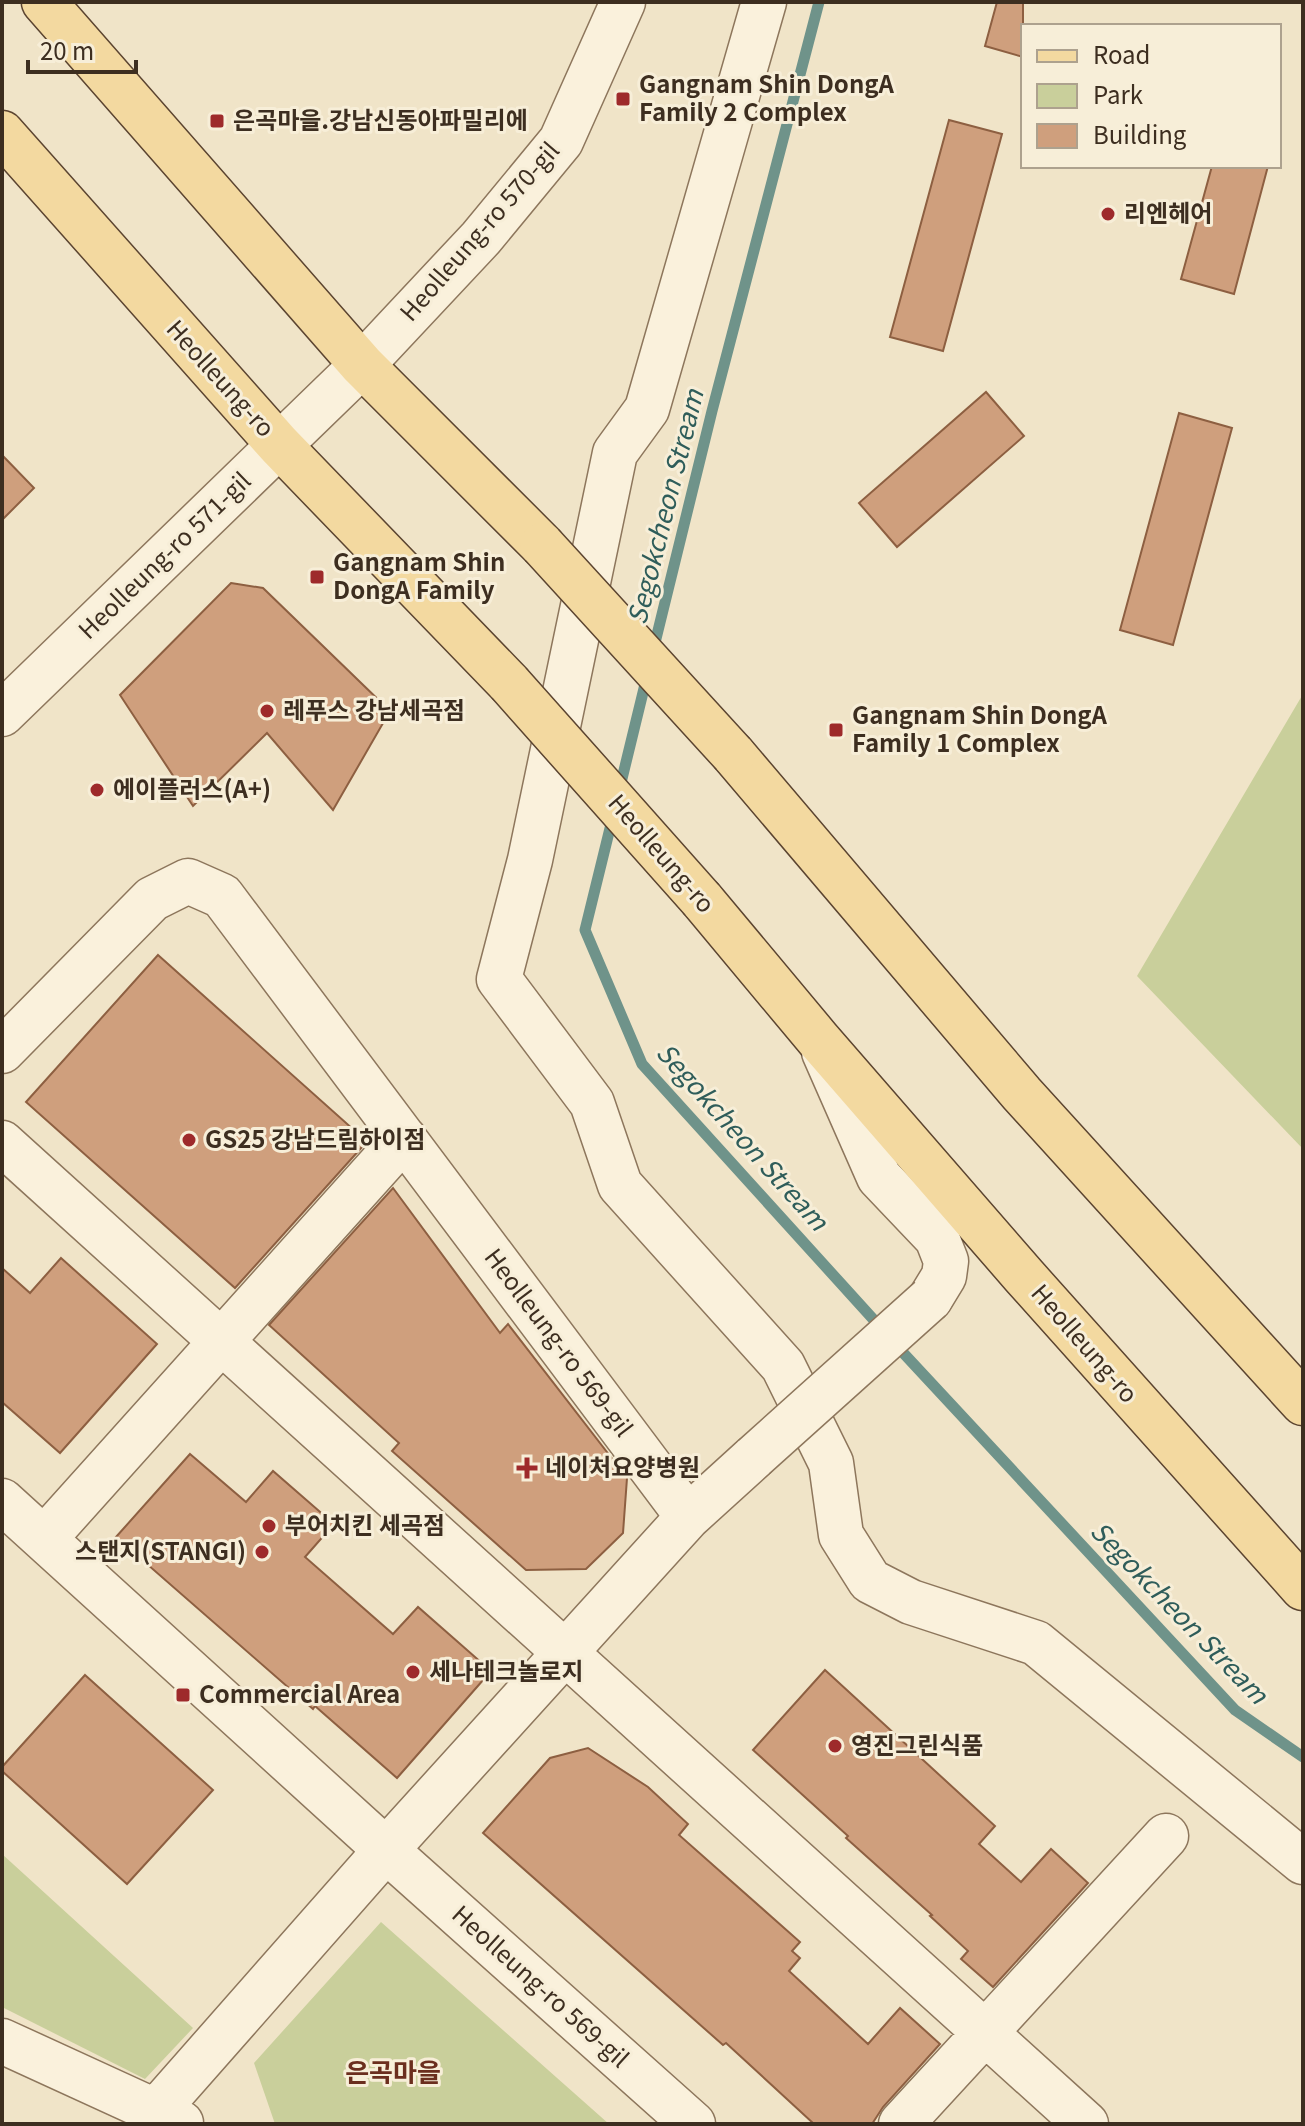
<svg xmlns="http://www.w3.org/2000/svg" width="1305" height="2126" font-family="Georgia,'Noto Sans KR',serif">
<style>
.green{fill:#c9cf9b}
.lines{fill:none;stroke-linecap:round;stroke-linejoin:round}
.stream{stroke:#6f938a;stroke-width:11}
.building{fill:#cf9f7d;stroke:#8d5f41;stroke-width:2}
.minor-casing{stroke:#8d765c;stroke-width:47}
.major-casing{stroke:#5b4430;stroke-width:47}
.minor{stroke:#faf1dc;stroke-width:44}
.major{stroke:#f3d9a0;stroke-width:44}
.minor-bridge-casing{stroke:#8d765c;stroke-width:47;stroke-linecap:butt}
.major-bridge-casing{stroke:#5b4430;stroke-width:47;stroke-linecap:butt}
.minor-bridge{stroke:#faf1dc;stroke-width:44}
.major-bridge{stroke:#f3d9a0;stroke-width:44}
.poi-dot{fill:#9e2a2b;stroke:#f7eed8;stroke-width:3}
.labels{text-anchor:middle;stroke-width:6;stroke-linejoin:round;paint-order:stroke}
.poi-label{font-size:24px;font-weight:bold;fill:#3d2e20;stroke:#f7eed8;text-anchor:start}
.street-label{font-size:24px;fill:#3d2e20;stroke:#f7eed8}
.water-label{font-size:26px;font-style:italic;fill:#2f5d5a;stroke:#f7eed8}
.neighbourhood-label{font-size:26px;font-weight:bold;fill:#6b2e1e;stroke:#f7eed8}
</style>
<rect width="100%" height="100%" fill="#f0e4c8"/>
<!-- green -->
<path class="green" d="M1303 694V1149L1137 976Z
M2 1854 193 2028 145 2079 2 2007Z
M381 1922 609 2124H275L254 2063Z"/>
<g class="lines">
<!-- stream -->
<path class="stream" d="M653 651 712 411 819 2
M619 791 647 676
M613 816 585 930 642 1064 883 1330
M894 1343 1235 1710 1303 1757"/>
</g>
<!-- building -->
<path class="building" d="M997 2H1023V57L985 46Z
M949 120 1002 134 943 351 890 337Z
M1212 166H1268L1234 294 1181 279Z
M986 392 1024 436 897 547 859 503Z
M1179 413 1232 428 1173 645 1120 630Z
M2 455 34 488 2 520Z
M231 583 263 588 390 711 333 810 267 733 193 806 120 695Z
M158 955 364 1139 360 1143 362 1147 235 1288 26 1102Z
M393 1188 500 1333 508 1324 627 1478 623 1533 586 1569 526 1570 392 1451 399 1443 269 1325Z
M61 1258 157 1344 60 1453 2 1402V1268L30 1293Z
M190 1454 246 1502 273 1471 334 1524 305 1557 393 1634 418 1607 491 1671 397 1778 315 1706 313 1709 116 1537Z
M825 1670 995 1826 979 1844 1021 1882 1051 1849 1088 1883 993 1987 961 1959 968 1951 930 1916 932 1915 846 1838 848 1836 753 1750Z
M85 1675 213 1790 127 1884 2 1771V1767Z
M588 1748 648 1787 688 1824 679 1835 800 1942 792 1951 800 1958 789 1971 868 2044 900 2008 940 2044 883 2107 872 2124H814L726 2043 723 2045 483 1833 550 1758Z"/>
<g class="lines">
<!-- minor casing -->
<g class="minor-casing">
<path id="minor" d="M764 2 647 409 615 453 530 860 499 979 592 1103 620 1185 783 1366 831 1463 841 1535 870 1581 911 1602 1036 1643 1303 1862
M2 714 362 365 481 238 561 141 623 2
M2 1051 152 899 188 881 222 896 688 1517
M824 1052 879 1177 937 1238 946 1261 944 1276 930 1299
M2 1143 1086 2124
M2 1501 386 1850 693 2124
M44 1539 404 1138
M2 2041 181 2123
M148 2124 157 2110 386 1850 688 1517 754 1457
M901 2124 1166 1836"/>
</g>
<!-- major casing -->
<g class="major-casing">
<path id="major" d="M44 2 362 365 542 545
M2 133 279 445 509 683
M733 754 1022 1094 1303 1403
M702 900 818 1039 1024 1276 1303 1588"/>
</g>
<!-- minor -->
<use href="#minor" class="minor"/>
<!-- major -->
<use href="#major" class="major"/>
<!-- minor-bridge casing -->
<g class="minor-bridge-casing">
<path id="minor-bridge" d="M754 1457 930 1299"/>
</g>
<!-- major-bridge casing -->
<g class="major-bridge-casing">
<path id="major-bridge" d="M542 545 733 754
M509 683 702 900"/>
</g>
<!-- minor-bridge -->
<use href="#minor-bridge" class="minor-bridge"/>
<!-- major-bridge -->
<use href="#major-bridge" class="major-bridge"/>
</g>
<!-- markers -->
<g class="poi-dot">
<rect x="615" y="91" width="16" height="16" rx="4"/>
<rect x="209" y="113" width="16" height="16" rx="4"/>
<circle cx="1108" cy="214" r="8"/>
<rect x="309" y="569" width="16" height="16" rx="4"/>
<circle cx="267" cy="711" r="8"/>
<rect x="828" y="722" width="16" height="16" rx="4"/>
<circle cx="97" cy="790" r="8"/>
<circle cx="189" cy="1140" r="8"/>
<path d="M523 1456h8v8h8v8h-8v8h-8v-8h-8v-8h8z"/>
<circle cx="269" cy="1526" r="8"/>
<circle cx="262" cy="1552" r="8"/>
<circle cx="413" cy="1672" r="8"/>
<rect x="175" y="1687" width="16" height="16" rx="4"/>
<circle cx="835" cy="1746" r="8"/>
</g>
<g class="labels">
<!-- poi labels -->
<g class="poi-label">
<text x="639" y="93">Gangnam Shin DongA<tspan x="639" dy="28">Family 2 Complex</tspan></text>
<text x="233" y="129">은곡마을.강남신동아파밀리에</text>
<text x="1124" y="222">리엔헤어</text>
<text x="333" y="571">Gangnam Shin<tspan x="333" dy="28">DongA Family</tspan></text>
<text x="283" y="719">레푸스 강남세곡점</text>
<text x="852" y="724">Gangnam Shin DongA<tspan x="852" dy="28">Family 1 Complex</tspan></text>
<text x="113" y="798">에이플러스(A+)</text>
<text x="205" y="1148">GS25 강남드림하이점</text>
<text x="545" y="1476">네이처요양병원</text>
<text x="285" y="1534">부어치킨 세곡점</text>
<text x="246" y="1560" text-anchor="end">스탠지(STANGI)</text>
<text x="429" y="1680">세나테크놀로지</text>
<text x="199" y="1703">Commercial Area</text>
<text x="851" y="1754">영진그린식품</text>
</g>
<!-- street labels -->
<g class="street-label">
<text transform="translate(480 232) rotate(-49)" y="8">Heolleung-ro 570-gil</text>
<text transform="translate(220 379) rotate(48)" y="8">Heolleung-ro</text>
<text transform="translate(165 556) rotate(-44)" y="8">Heolleung-ro 571-gil</text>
<text transform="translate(661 854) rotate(49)" y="8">Heolleung-ro</text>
<text transform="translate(558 1343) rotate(53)" y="8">Heolleung-ro 569-gil</text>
<text transform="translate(1084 1344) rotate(49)" y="8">Heolleung-ro</text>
<text transform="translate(540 1987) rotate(42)" y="8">Heolleung-ro 569-gil</text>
</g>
<!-- water labels -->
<g class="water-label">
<text transform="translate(666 507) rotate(-76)" y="9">Segokcheon Stream</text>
<text transform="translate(742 1137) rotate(48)" y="9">Segokcheon Stream</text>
<text transform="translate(1179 1613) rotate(46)" y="9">Segokcheon Stream</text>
</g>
<!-- neighbourhood labels -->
<g class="neighbourhood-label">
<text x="393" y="2082">은곡마을</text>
</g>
</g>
<!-- border -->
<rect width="1305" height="2126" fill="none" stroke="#3d2e20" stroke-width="8"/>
<!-- legend -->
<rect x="1021" y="24" width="260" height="144" fill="#f7eed8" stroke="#ada18e" stroke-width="2"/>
<rect x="1037" y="50" width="40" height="12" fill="#f3d9a0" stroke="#ada18e" stroke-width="2"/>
<text x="1093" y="64" font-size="24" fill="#3d2e20">Road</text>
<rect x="1037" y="84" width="40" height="24" fill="#c9cf9b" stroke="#ada18e" stroke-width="2"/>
<text x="1093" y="104" font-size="24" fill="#3d2e20">Park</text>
<rect x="1037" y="124" width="40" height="24" fill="#cf9f7d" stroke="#ada18e" stroke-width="2"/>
<text x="1093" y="144" font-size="24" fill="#3d2e20">Building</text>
<!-- scale -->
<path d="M28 60v12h108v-12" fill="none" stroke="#3d2e20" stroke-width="4"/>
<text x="40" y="60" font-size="24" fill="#3d2e20" stroke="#f7eed8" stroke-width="6" paint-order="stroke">20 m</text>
</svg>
